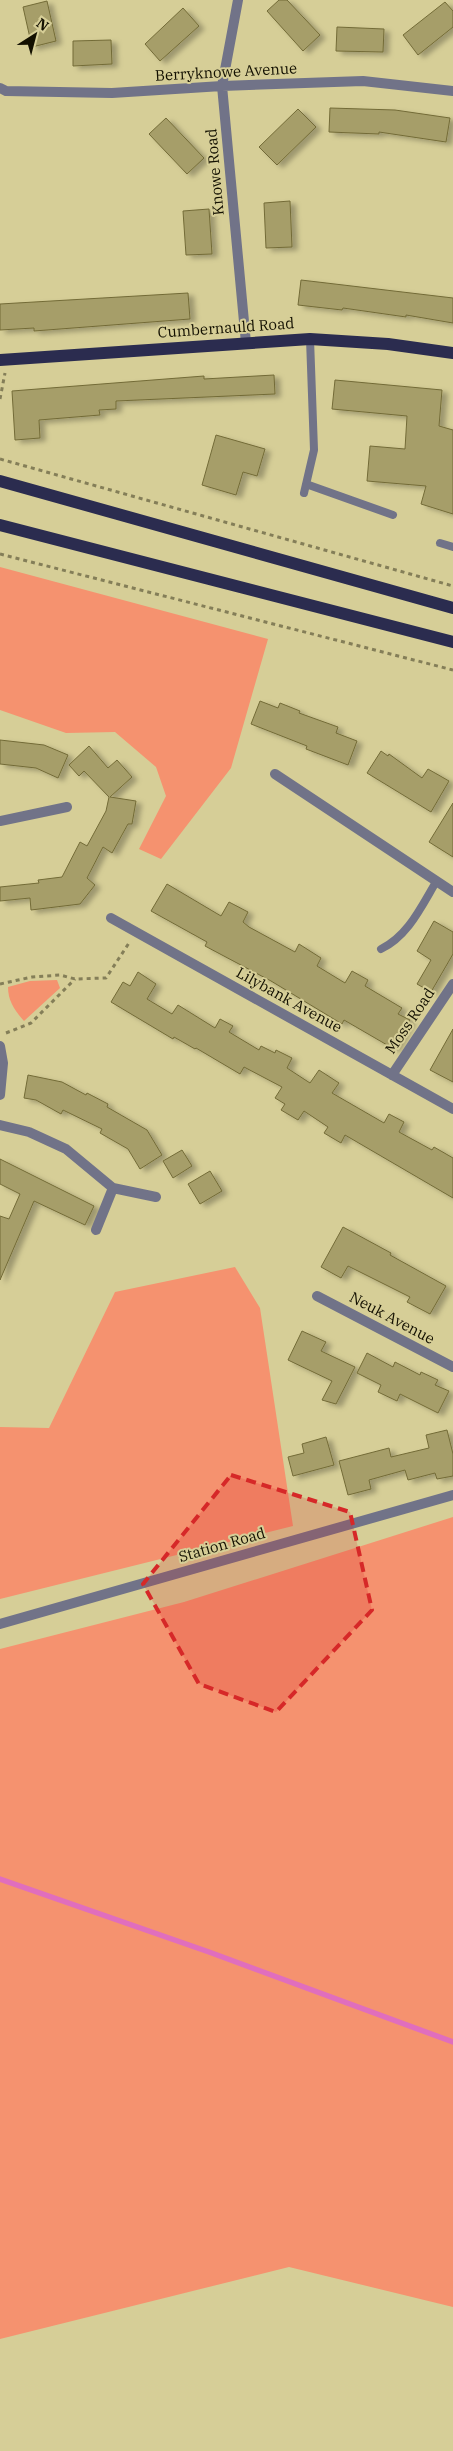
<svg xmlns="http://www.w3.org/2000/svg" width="453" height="2451" font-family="'IBM Plex Serif',serif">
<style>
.green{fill:#f5926f}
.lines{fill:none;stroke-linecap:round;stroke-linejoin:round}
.stream{stroke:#e06ebd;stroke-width:5.5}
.building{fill:#a69e69;stroke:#736b37;filter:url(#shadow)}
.path{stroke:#847e58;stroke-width:3;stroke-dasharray:4 4;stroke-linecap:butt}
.service{stroke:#717388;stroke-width:8}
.minor{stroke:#717388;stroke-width:10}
.primary{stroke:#2b2c4f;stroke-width:12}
.marked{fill:#d62828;fill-opacity:0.2;stroke:#d62828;stroke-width:4;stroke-dasharray:10 6;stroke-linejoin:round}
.labels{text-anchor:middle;stroke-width:4;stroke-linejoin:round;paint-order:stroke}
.street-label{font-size:15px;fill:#131000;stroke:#d6ce97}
</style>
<defs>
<filter id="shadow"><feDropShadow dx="5.5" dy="3" stdDeviation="2.5" flood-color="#0004"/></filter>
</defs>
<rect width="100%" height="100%" fill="#d6ce97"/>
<!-- green -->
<path class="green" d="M0 567 268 639 231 768 161 859 139 849 166 796 156 767 115 732 66 733 0 710Z
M57 980 60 988 24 1021C15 1011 8 1001 8 987L30 981Z
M235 1267 260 1308 293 1526 0 1599V1427L49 1428 115 1292Z
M453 1517V2307L289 2267 0 2339V1649L184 1602Z"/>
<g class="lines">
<!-- stream -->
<path class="stream" d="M0 1879 209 1952 453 2042"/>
</g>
<!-- building -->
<path class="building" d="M279 0H287L320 35 303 51 267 11Z
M47 1 56 41 32 47 23 7Z
M445 2 453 11V27L418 55 403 35Z
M183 8 199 26 160 61 145 44Z
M337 27 384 29 383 52 336 51Z
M111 40 112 64 73 66V41Z
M330 108 395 110 450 118 446 142 379 132V134L329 132Z
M298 109 316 127 277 165 259 147Z
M166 118 204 158 187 174 149 134Z
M290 201 292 247 266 248 264 203Z
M209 209 212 254 186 255 183 211Z
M301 280 453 298V323L406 315V317L343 308 342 310 298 305Z
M188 293 190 319 34 331V328L0 330V304Z
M274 375 275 394 116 401V409L99 410 100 415 39 420 40 438 15 440 12 391 204 376V379Z
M335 380 442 390 439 426 453 430V514L421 504 426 486 367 481 370 446 405 449 407 416 332 409Z
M216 435 265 449 257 476 243 472 236 495 202 485Z
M260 701 278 708 280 703 300 711 299 713 338 727 336 733 357 741 348 765 306 749 307 746 251 724Z
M0 740 44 745 68 755 58 778 36 768 0 764Z
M89 746 108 768 117 760 132 777 110 797 136 801 132 824H128L112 853 103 847 87 878 95 885 80 904 31 910 30 898 0 901V887L39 883 38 880 62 877 80 842 87 846 106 811 109 797 84 771 79 776 69 765Z
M381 751 388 756 389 754 422 778 428 769 449 781 431 812 367 773Z
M453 803V857L429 842Z
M167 884 221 916 229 902 248 912 243 922 249 927 295 952 299 944 321 958 317 966 345 983 352 971 368 980 365 986 402 1008 398 1014 410 1020 394 1049 344 1020 342 1024 271 981 205 946 207 942 151 911Z
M434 921 453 932V954L431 992 417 984 431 960 417 951Z
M138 972 156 984 147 999 172 1014 178 1005 215 1028 220 1019 233 1026 229 1032 259 1050 261 1046 275 1053 276 1050 292 1058 287 1068 310 1083 319 1070 339 1083 332 1093 384 1123 389 1114 404 1122 399 1132 432 1150 434 1147 453 1158V1198L345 1135 341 1143 324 1133 328 1127 304 1111 298 1120 281 1110 285 1104 275 1098 282 1087 244 1067 240 1074 196 1048 195 1049 174 1037 173 1039 111 1002 123 982 130 986Z
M453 1029V1082L430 1070Z
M28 1075 62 1082 86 1095 87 1093 108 1104 107 1107 147 1130 162 1155 140 1169 128 1149 100 1133 102 1129 63 1110 61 1114 36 1100 24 1098Z
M182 1150 192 1166 173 1178 163 1161Z
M0 1159 94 1206 85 1225 34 1201 0 1280V1216L9 1219 20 1194 0 1184Z
M210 1171 222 1191 200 1204 188 1184Z
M343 1227 391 1253 390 1255 446 1286 430 1314 407 1302 410 1297 348 1266 341 1278 321 1267Z
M302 1331 326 1342 321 1351 355 1367 336 1404 322 1400 332 1381 288 1360Z
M367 1353 393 1367 395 1362 420 1375 421 1372 438 1380 435 1385 449 1391 438 1413 400 1394 397 1401 378 1392 381 1385 357 1373Z
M447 1430 453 1454V1476L437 1479 435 1473 408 1480 405 1470 369 1480 371 1489 348 1495 339 1461 389 1448 391 1457 429 1448 426 1435Z
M326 1437 334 1465 293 1476 288 1457 304 1453 302 1444Z"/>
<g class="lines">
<!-- path -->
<path class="path" d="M0 399 5 373
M0 459 453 586
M0 554 453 670
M0 984 32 977 60 975 75 979 106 978 129 943
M6 1033 31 1023 75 979"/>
<!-- service -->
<path class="service" d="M306 484 393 515
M304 493 314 450 310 339
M440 543 453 547
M381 949C408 936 421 907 436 882"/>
<!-- minor -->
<path class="minor" d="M238 0 222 86 246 343
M0 88 6 91 112 93 222 86 363 81 453 91
M275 774 453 892
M0 821 67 807
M111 918 453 1109
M0 1046 3 1063 0 1095
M392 1075 453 984
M0 1125 29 1132 66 1149 113 1188 96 1230
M113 1188 156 1197
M317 1296 453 1367
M0 1624 453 1495"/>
<!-- primary -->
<path class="primary" d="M0 360 310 339 388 344 453 353
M0 481 453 608
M0 525 453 642"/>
</g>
<!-- marked area -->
<path class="marked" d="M231 1475 350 1512 372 1610 276 1712 199 1684 143 1584Z"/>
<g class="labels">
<!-- street labels -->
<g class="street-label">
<text transform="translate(226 72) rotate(-3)" y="5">Berryknowe Avenue</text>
<text transform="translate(215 172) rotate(-95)" y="5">Knowe Road</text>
<text transform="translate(226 328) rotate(-4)" y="5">Cumbernauld Road</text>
<text transform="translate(289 1000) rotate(29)" y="5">Lilybank Avenue</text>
<text transform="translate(410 1021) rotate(-56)" y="5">Moss Road</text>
<text transform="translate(392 1318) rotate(28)" y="5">Neuk Avenue</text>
<text transform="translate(222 1545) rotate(-16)" y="5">Station Road</text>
</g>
</g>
<!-- north arrow -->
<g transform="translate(35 35) rotate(36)" stroke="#d6ce97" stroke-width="4" paint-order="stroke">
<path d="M0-4L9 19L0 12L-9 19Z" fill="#131000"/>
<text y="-8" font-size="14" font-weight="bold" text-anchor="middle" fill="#131000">N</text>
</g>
</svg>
